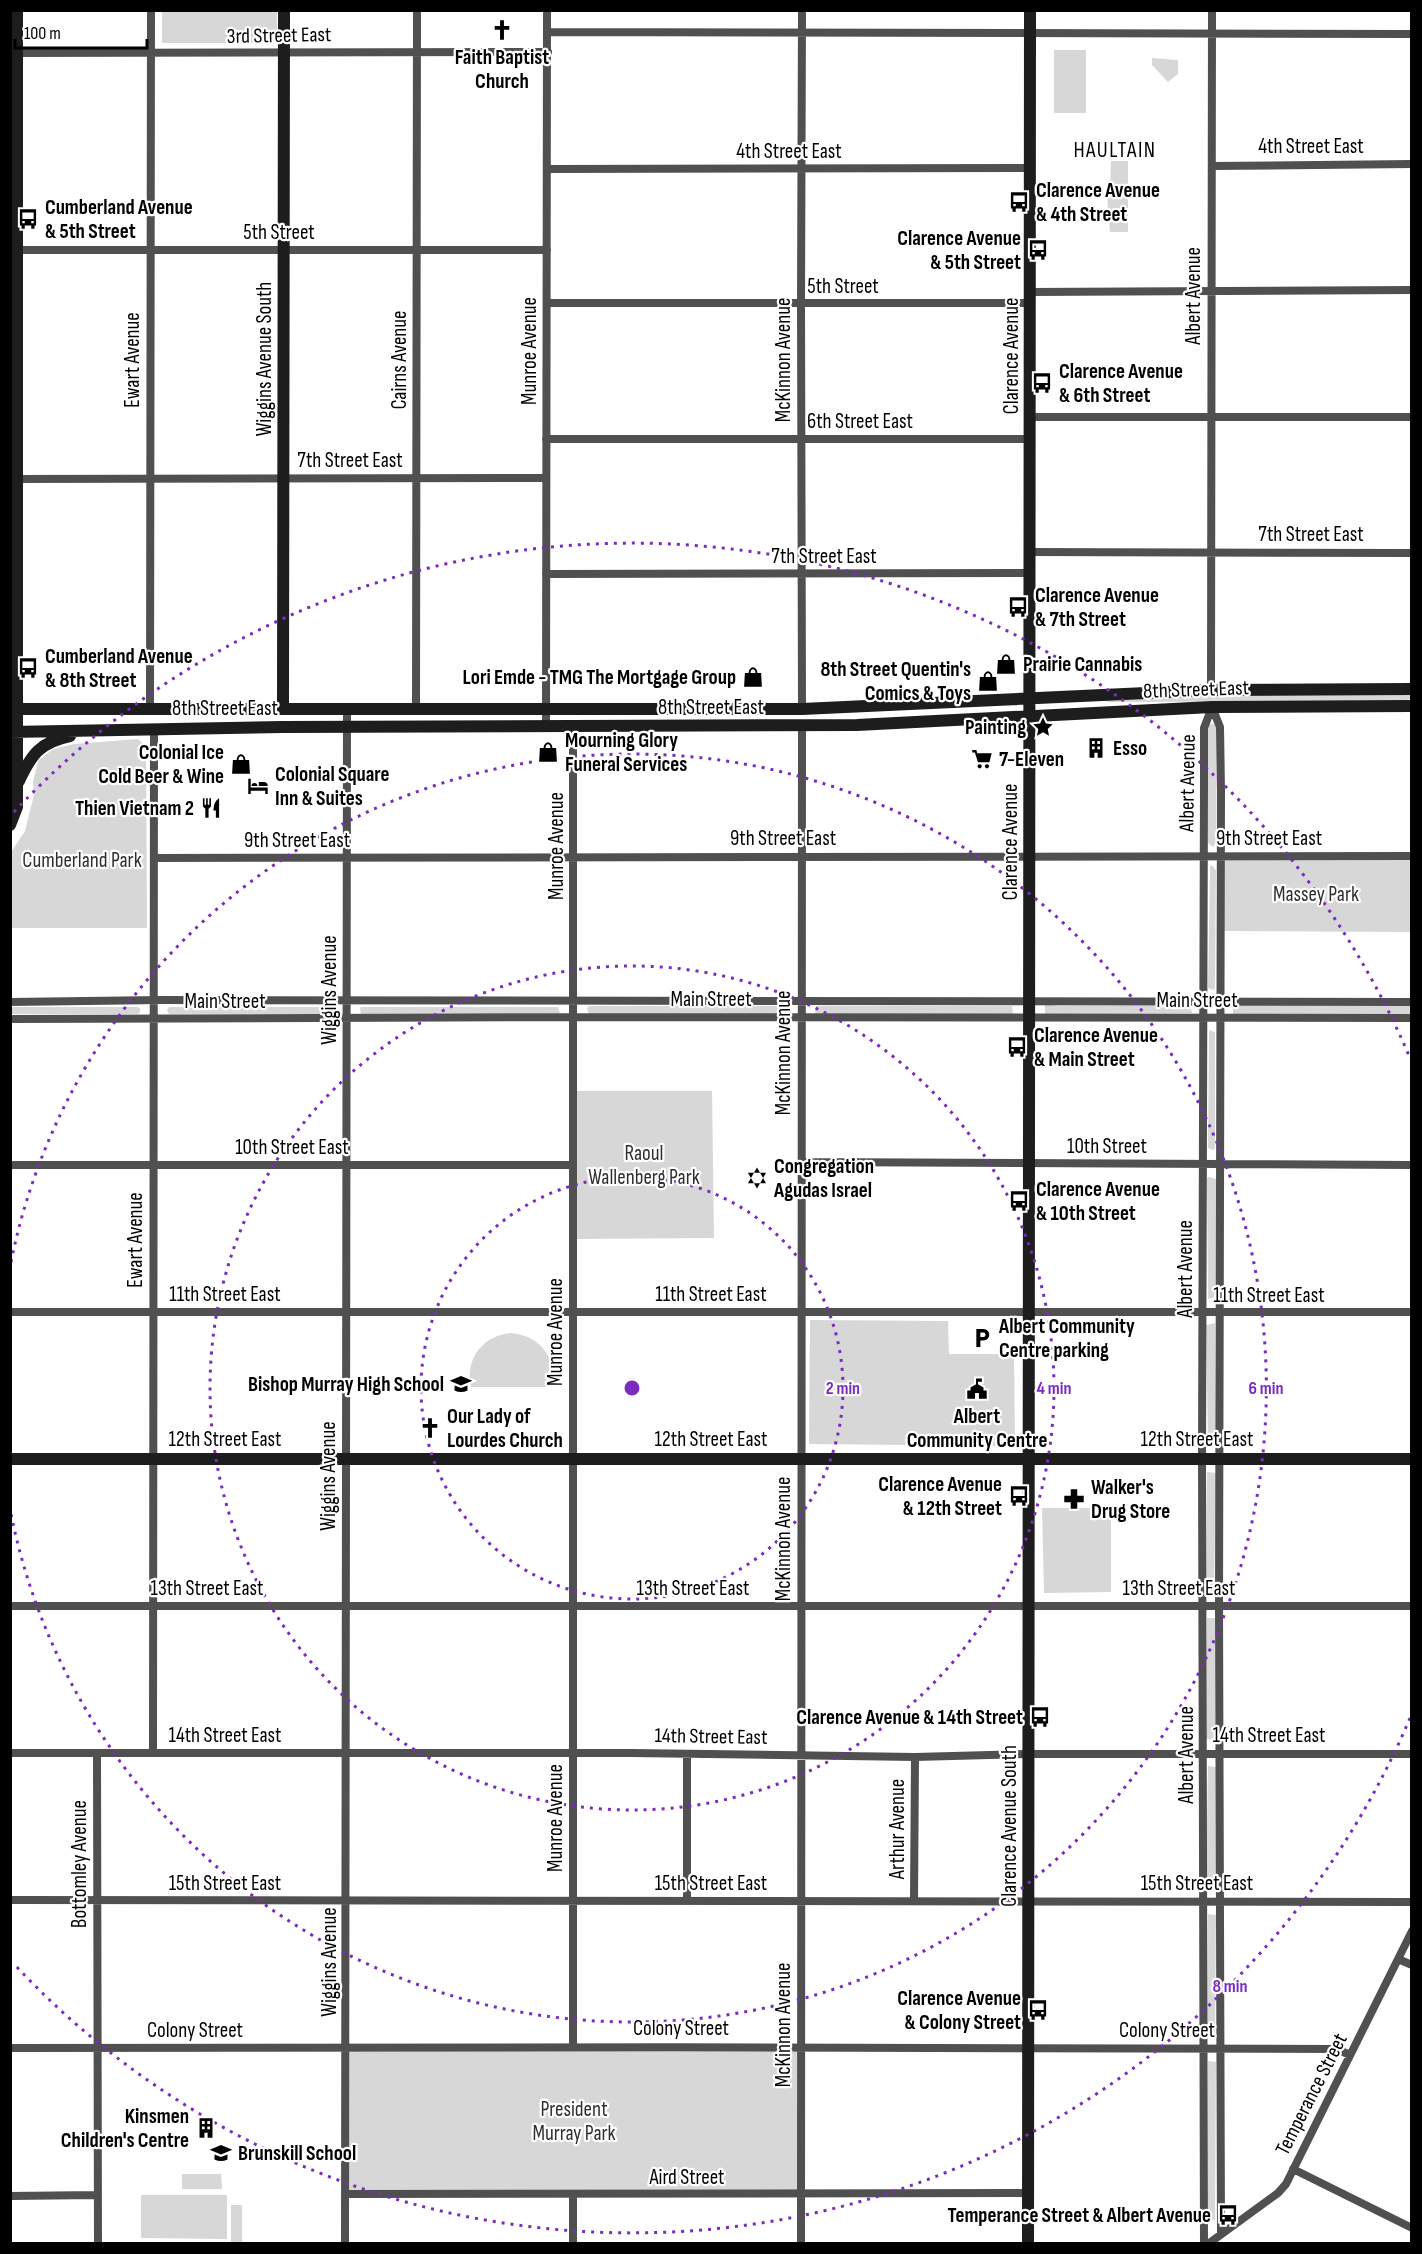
<svg xmlns="http://www.w3.org/2000/svg" width="1422" height="2254" font-family="'Sofia Sans Condensed',sans-serif">
<style>
.green{fill:#d7d7d7}
.lines{fill:none;stroke-linecap:round;stroke-linejoin:round}
.street{stroke:#505050;stroke-width:8}
.secondary{stroke:#1d1d1d;stroke-width:12}
.ring{fill:none;stroke:#7b2cbf;stroke-width:3;stroke-dasharray:3 6}
.labels{text-anchor:middle;stroke-width:4.5;stroke-linejoin:round;paint-order:stroke}
.street-label{font-size:21px;fill:#000;stroke:#fff}
.poi-label{font-size:21px;font-weight:bold;fill:#000;stroke:#fff;text-anchor:start}
.park-label{font-size:21px;fill:#2e2e2e;stroke:#fff}
.neighbourhood-label{font-size:22px;letter-spacing:1.5px;fill:#000;stroke:#fff}
.centre{fill:#7b2cbf;stroke:#fff;stroke-width:3}
.ring-label{font-size:18px;text-anchor:middle;font-weight:bold;fill:#7b2cbf;stroke:#fff;stroke-width:4.5;stroke-linejoin:round;paint-order:stroke}
</style>
<rect width="100%" height="100%" fill="#fff"/>
<!-- green -->
<path class="green" d="M162 11H277V43H162Z
M1054 50H1086V113H1054Z
M1152 58 1178 60V74L1168 82 1152 65Z
M1111 161H1128V232H1110L1107 196 1110 193Z
M1180 695H1412L1411 699 1400 701 1107 702V700Z
M1214 723 1217 729 1216 843 1213 847 1208 843V725Z
M138 739 146 746 147 928H11V852L25 831 34 795 33 782 38 761 53 749 74 744Z
M1411 855V932L1220 931 1221 856Z
M1210 866H1213L1216 871 1215 988 1214 990 1208 988Z
M1045 1003 1057 1006H1190L1192 1013 1045 1014Z
M1233 1005 1411 1006 1412 1014H1233Z
M589 1006H785L788 1010 787 1014 589 1015 587 1008Z
M816 1006H1012L1013 1015 815 1014Z
M10 1007H137L140 1008V1012L138 1014H11Z
M169 1007H331L333 1008 330 1014H169L167 1010Z
M361 1007H558L560 1013 361 1014 360 1009Z
M1209 1030 1215 1032V1148L1213 1150 1208 1148Z
M574 1091H712L714 1238 573 1239Z
M1209 1177 1216 1179V1297L1208 1299 1207 1178Z
M810 1320 948 1321 949 1354H1014L1015 1446 809 1444Z
M1215 1323 1216 1443 1208 1444 1206 1325Z
M511 1333C541 1336 557 1358 552 1387H471C465 1358 483 1336 511 1333Z
M1207 1472 1216 1473 1214 1593 1206 1592Z
M1042 1508H1111V1592L1044 1593Z
M1207 1618H1215V1740L1206 1739Z
M1208 1766 1216 1767V1885L1214 1887 1206 1885Z
M1208 1914 1216 1915 1215 2034 1207 2032Z
M347 2048H801V2195L347 2194Z
M1208 2061 1216 2062 1215 2220H1208Z
M182 2174H221L222 2189H182Z
M141 2195H227V2239L141 2238Z
M231 2205H242V2243H231Z"/>
<g class="lines">
<!-- street -->
<path class="street" d="M547 32 1412 34
M10 53 548 52
M1212 166 1412 164
M547 169 1030 168
M10 250H547
M1030 292 1412 290
M547 303H1030
M1030 417H1412
M546 439H1030
M10 479 546 478
M1029 552 1412 553
M546 574 1029 573
M1211 690 1212 10
M1212 707 1220 727 1221 791 1219 1606 1221 2233
M150 709 151 10
M416 709 417 10
M802 709 801 304 802 10
M546 727 547 10
M154 858 1412 856
M10 1002 161 1000 1412 1002
M10 1019 574 1017 1412 1018
M802 1162 1412 1165
M10 1165H573
M10 1312H1412
M10 1606H1412
M10 1753H631L915 1757 1028 1754H1412
M153 1753 154 728
M97 1754 98 2244
M687 1754V1901
M10 1900 1412 1902
M914 1900 915 1757
M1398 1959 1412 1965
M573 2046V727
M10 2048C453 2048 894 2046 1337 2049L1350 2055
M1293 2169 1412 2228
M347 2194 1028 2193
M573 2195V2244
M10 2196 98 2195
M345 2244 347 709
M801 2244 802 726
M1204 2244 1202 1458 1204 783V728L1212 707
M1208 2244 1278 2193 1286 2184 1412 1931"/>
<!-- secondary -->
<path class="secondary" d="M283 708 284 10
M10 709H802L1211 690 1412 689
M10 732 282 727 857 725 1212 707 1412 706
M19 781C31 755 40 742 70 736
M10 825 17 807V10
M10 1459H1412
M1028 2244 1030 10"/>
</g>
<!-- distance rings -->
<g class="ring">
<circle cx="632" cy="1388" r="211"/>
<circle cx="632" cy="1388" r="422"/>
<path d="M11 1262A634 634 0 1 1 11 1514"/>
<path d="M1410 1718A845 845 0 0 1 14 1964M14 812A845 845 0 0 1 1410 1058"/>
</g>
<!-- icons -->
<defs>
<g id="church-bare" transform="scale(1.62)"><path d="M-1.2-6h2.4v3.5h3.3v2.4h-3.3V6h-2.4V-.1h-3.3v-2.4h3.3Z" fill="#000" stroke="#fff" stroke-width="2.5" paint-order="stroke"/></g>
<g id="bus-bare" transform="scale(1.62)"><path d="M-5-6H5V4H4V6H2V4H-2V6H-4V4H-5ZM-3.5-4V0h7V-4ZM-3.5 1.2v1.5H-2V1.2ZM2 1.2v1.5H3.5V1.2Z" fill="#000" stroke="#fff" stroke-width="2.5" paint-order="stroke"/></g>
<g id="shop-bare" transform="scale(1.62)"><path d="M-5-2.5h2.3a2.7 3.5 0 0 1 5.4 0H5L5.5 6h-11ZM-1.5-2.5h3a1.5 2.3 0 0 0-3 0Z" fill="#000" stroke="#fff" stroke-width="2.5" paint-order="stroke"/></g>
<g id="sight-bare" transform="scale(1.62)"><path d="M0-6L1.8-2.2L6-1.7L2.9 1.2L3.7 5.4L0 3.3L-3.7 5.4L-2.9 1.2L-6-1.7L-1.8-2.2Z" fill="#000" stroke="#fff" stroke-width="2.5" paint-order="stroke"/></g>
<g id="building-bare" transform="scale(1.62)"><path d="M-4-6H4V6H1V3H-1V6H-4ZM-2.5-4.3h1.7v1.8h-1.7ZM.8-4.3h1.7v1.8H.8ZM-2.5-1h1.7V.8h-1.7ZM.8-1h1.7V.8H.8Z" fill="#000" stroke="#fff" stroke-width="2.5" paint-order="stroke"/></g>
<g id="supermarket-bare" transform="scale(1.62)"><path d="M-6-5.5h2.5l.6 2H6L4.5 2H-2.5L-4.4-4H-6ZM-1.5 3.2a1.3 1.3 0 1 0 .1 0ZM3 3.2a1.3 1.3 0 1 0 .1 0Z" fill="#000" stroke="#fff" stroke-width="2.5" paint-order="stroke"/></g>
<g id="hotel-bare" transform="scale(1.62)"><path d="M-6-4.5h1.5V1H6V5H4.5V3h-9V5H-6ZM-4 0a1.8 1.8 0 1 1 3.6 0ZM.5 0V-2.5h3Q6-2.5 6 0Z" fill="#000" stroke="#fff" stroke-width="2.5" paint-order="stroke"/></g>
<g id="restaurant-bare" transform="scale(1.62)"><path d="M-5-6h1v4h1v-4h1v4h1v-4h1v5L-1.5 .5V6h-2V.5L-5-1ZM5-6V6H3V1.5H1.5Q1.5-4 5-6Z" fill="#000" stroke="#fff" stroke-width="2.5" paint-order="stroke"/></g>
<g id="synagogue-bare" transform="scale(1.62)"><path d="M0-6.5L5.6 3.2H-5.6ZM0 6.5L5.6-3.2H-5.6Z" fill="#000" stroke="#fff" stroke-width="2.5" paint-order="stroke"/></g>
<g id="parking-bare" transform="scale(1.62)"><path d="M-3.5-5.5H1a3.5 3.5 0 0 1 0 7H-1V5.5H-3.5ZM-1-3.4V-.6H.8a1.4 1.4 0 0 0 0-2.8Z" fill="#000" stroke="#fff" stroke-width="2.5" paint-order="stroke"/></g>
<g id="school-bare" transform="scale(1.62)"><path d="M0-5L7-2L0 1L-7-2ZM-4 1L0 2.5L4 1V4Q0 6-4 4Z" fill="#000" stroke="#fff" stroke-width="2.5" paint-order="stroke"/></g>
<g id="civic-bare" transform="scale(1.62)"><path d="M-.6-6.5H3V-4.5H.6V-3L4-1V1h2V6H-6V1h2V-1L-.6-3ZM-1.2 2.5V6h2.4V2.5Z" fill="#000" stroke="#fff" stroke-width="2.5" paint-order="stroke"/></g>
<g id="pharmacy-bare" transform="scale(1.62)"><path d="M-2-6h4v4h4v4h-4v4h-4v-4h-4v-4h4Z" fill="#000" stroke="#fff" stroke-width="2.5" paint-order="stroke"/></g>
</defs>
<g fill-rule="evenodd">
<use href="#church-bare" x="502" y="30"/>
<use href="#bus-bare" x="1019" y="202"/>
<use href="#bus-bare" x="28" y="219"/>
<use href="#bus-bare" x="1038" y="250"/>
<use href="#bus-bare" x="1042" y="383"/>
<use href="#bus-bare" x="1018" y="607"/>
<use href="#shop-bare" x="1006" y="664"/>
<use href="#bus-bare" x="28" y="668"/>
<use href="#shop-bare" x="753" y="677"/>
<use href="#shop-bare" x="988" y="681"/>
<use href="#sight-bare" x="1043" y="727"/>
<use href="#building-bare" x="1096" y="748"/>
<use href="#shop-bare" x="548" y="752"/>
<use href="#supermarket-bare" x="982" y="759"/>
<use href="#shop-bare" x="241" y="764"/>
<use href="#hotel-bare" x="258" y="786"/>
<use href="#restaurant-bare" x="211" y="808"/>
<use href="#bus-bare" x="1017" y="1047"/>
<use href="#synagogue-bare" x="757" y="1178"/>
<use href="#bus-bare" x="1019" y="1201"/>
<use href="#parking-bare" x="982" y="1338"/>
<use href="#school-bare" x="461" y="1384"/>
<use href="#civic-bare" x="977" y="1389"/>
<use href="#church-bare" x="430" y="1428"/>
<use href="#bus-bare" x="1019" y="1496"/>
<use href="#pharmacy-bare" x="1074" y="1499"/>
<use href="#bus-bare" x="1040" y="1717"/>
<use href="#bus-bare" x="1038" y="2010"/>
<use href="#building-bare" x="206" y="2128"/>
<use href="#school-bare" x="221" y="2153"/>
<use href="#bus-bare" x="1228" y="2215"/>
</g>
<g class="labels">
<!-- street labels -->
<g class="street-label">
<text transform="translate(279 35) rotate(-1)" y="7">3rd Street East</text>
<text x="1311" y="153">4th Street East</text>
<text x="789" y="158">4th Street East</text>
<text x="279" y="239">5th Street</text>
<text x="843" y="293">5th Street</text>
<text transform="translate(1193 296) rotate(-90)" y="7">Albert Avenue</text>
<text transform="translate(529 351) rotate(-90)" y="7">Munroe Avenue</text>
<text transform="translate(1011 356) rotate(-90)" y="7">Clarence Avenue</text>
<text transform="translate(264 359) rotate(-90)" y="7">Wiggins Avenue South</text>
<text transform="translate(132 360) rotate(-90)" y="7">Ewart Avenue</text>
<text transform="translate(399 360) rotate(-90)" y="7">Cairns Avenue</text>
<text transform="translate(783 360) rotate(-90)" y="7">McKinnon Avenue</text>
<text x="860" y="428">6th Street East</text>
<text x="350" y="467">7th Street East</text>
<text x="1311" y="541">7th Street East</text>
<text x="824" y="563">7th Street East</text>
<text transform="translate(1196 689) rotate(-2)" y="7">8th Street East</text>
<text x="711" y="714">8th Street East</text>
<text x="225" y="715">8th Street East</text>
<text transform="translate(1187 783) rotate(-89)" y="7">Albert Avenue</text>
<text x="783" y="845">9th Street East</text>
<text x="1269" y="845">9th Street East</text>
<text x="297" y="847">9th Street East</text>
<text transform="translate(1010 842) rotate(-90)" y="7">Clarence Avenue</text>
<text transform="translate(556 846) rotate(-90)" y="7">Munroe Avenue</text>
<text transform="translate(329 990) rotate(-90)" y="7">Wiggins Avenue</text>
<text x="711" y="1006">Main Street</text>
<text x="1197" y="1007">Main Street</text>
<text x="225" y="1008">Main Street</text>
<text transform="translate(783 1053) rotate(-90)" y="7">McKinnon Avenue</text>
<text x="1107" y="1153">10th Street</text>
<text x="292" y="1154">10th Street East</text>
<text transform="translate(135 1240) rotate(-90)" y="7">Ewart Avenue</text>
<text transform="translate(1185 1269) rotate(-90)" y="7">Albert Avenue</text>
<text x="225" y="1301">11th Street East</text>
<text x="711" y="1301">11th Street East</text>
<text x="1269" y="1302">11th Street East</text>
<text transform="translate(555 1332) rotate(-90)" y="7">Munroe Avenue</text>
<text x="225" y="1446">12th Street East</text>
<text x="711" y="1446">12th Street East</text>
<text x="1197" y="1446">12th Street East</text>
<text transform="translate(328 1476) rotate(-90)" y="7">Wiggins Avenue</text>
<text transform="translate(783 1539) rotate(-90)" y="7">McKinnon Avenue</text>
<text x="207" y="1595">13th Street East</text>
<text x="693" y="1595">13th Street East</text>
<text x="1179" y="1595">13th Street East</text>
<text x="225" y="1742">14th Street East</text>
<text x="1269" y="1742">14th Street East</text>
<text transform="translate(711 1736) rotate(1)" y="7">14th Street East</text>
<text transform="translate(1186 1755) rotate(-90)" y="7">Albert Avenue</text>
<text transform="translate(555 1818) rotate(-90)" y="7">Munroe Avenue</text>
<text transform="translate(1009 1826) rotate(-90)" y="7">Clarence Avenue South</text>
<text transform="translate(897 1829) rotate(-90)" y="7">Arthur Avenue</text>
<text transform="translate(79 1864) rotate(-90)" y="7">Bottomley Avenue</text>
<text x="225" y="1890">15th Street East</text>
<text x="711" y="1890">15th Street East</text>
<text x="1197" y="1890">15th Street East</text>
<text transform="translate(329 1962) rotate(-90)" y="7">Wiggins Avenue</text>
<text transform="translate(783 2025) rotate(-90)" y="7">McKinnon Avenue</text>
<text x="681" y="2035">Colony Street</text>
<text x="195" y="2037">Colony Street</text>
<text x="1167" y="2037">Colony Street</text>
<text transform="translate(1311 2094) rotate(-63)" y="7">Temperance Street</text>
<text x="687" y="2184">Aird Street</text>
</g>
<!-- poi labels -->
<g class="poi-label">
<text x="502" y="64" text-anchor="middle">Faith Baptist<tspan x="502" dy="24">Church</tspan></text>
<text x="1036" y="197">Clarence Avenue<tspan x="1036" dy="24">&amp; 4th Street</tspan></text>
<text x="45" y="214">Cumberland Avenue<tspan x="45" dy="24">&amp; 5th Street</tspan></text>
<text x="1021" y="245" text-anchor="end">Clarence Avenue<tspan x="1021" dy="24">&amp; 5th Street</tspan></text>
<text x="1059" y="378">Clarence Avenue<tspan x="1059" dy="24">&amp; 6th Street</tspan></text>
<text x="1035" y="602">Clarence Avenue<tspan x="1035" dy="24">&amp; 7th Street</tspan></text>
<text x="45" y="663">Cumberland Avenue<tspan x="45" dy="24">&amp; 8th Street</tspan></text>
<text x="1023" y="671">Prairie Cannabis</text>
<text x="971" y="676" text-anchor="end">8th Street Quentin's<tspan x="971" dy="24">Comics &amp; Toys</tspan></text>
<text x="736" y="684" text-anchor="end">Lori Emde - TMG The Mortgage Group</text>
<text x="1026" y="734" text-anchor="end">Painting</text>
<text x="565" y="747">Mourning Glory<tspan x="565" dy="24">Funeral Services</tspan></text>
<text x="1113" y="755">Esso</text>
<text x="224" y="759" text-anchor="end">Colonial Ice<tspan x="224" dy="24">Cold Beer &amp; Wine</tspan></text>
<text x="999" y="766">7-Eleven</text>
<text x="275" y="781">Colonial Square<tspan x="275" dy="24">Inn &amp; Suites</tspan></text>
<text x="194" y="815" text-anchor="end">Thien Vietnam 2</text>
<text x="1034" y="1042">Clarence Avenue<tspan x="1034" dy="24">&amp; Main Street</tspan></text>
<text x="774" y="1173">Congregation<tspan x="774" dy="24">Agudas Israel</tspan></text>
<text x="1036" y="1196">Clarence Avenue<tspan x="1036" dy="24">&amp; 10th Street</tspan></text>
<text x="999" y="1333">Albert Community<tspan x="999" dy="24">Centre parking</tspan></text>
<text x="444" y="1391" text-anchor="end">Bishop Murray High School</text>
<text x="447" y="1423">Our Lady of<tspan x="447" dy="24">Lourdes Church</tspan></text>
<text x="977" y="1423" text-anchor="middle">Albert<tspan x="977" dy="24">Community Centre</tspan></text>
<text x="1002" y="1491" text-anchor="end">Clarence Avenue<tspan x="1002" dy="24">&amp; 12th Street</tspan></text>
<text x="1091" y="1494">Walker's<tspan x="1091" dy="24">Drug Store</tspan></text>
<text x="1023" y="1724" text-anchor="end">Clarence Avenue &amp; 14th Street</text>
<text x="1021" y="2005" text-anchor="end">Clarence Avenue<tspan x="1021" dy="24">&amp; Colony Street</tspan></text>
<text x="189" y="2123" text-anchor="end">Kinsmen<tspan x="189" dy="24">Children's Centre</tspan></text>
<text x="238" y="2160">Brunskill School</text>
<text x="1211" y="2222" text-anchor="end">Temperance Street &amp; Albert Avenue</text>
</g>
<!-- park labels -->
<g class="park-label">
<text x="82" y="867">Cumberland Park</text>
<text x="1316" y="901">Massey Park</text>
<text x="644" y="1160">Raoul<tspan x="644" dy="24">Wallenberg Park</tspan></text>
<text x="574" y="2116">President<tspan x="574" dy="24">Murray Park</tspan></text>
</g>
<!-- neighbourhood labels -->
<g class="neighbourhood-label">
<text x="1115" y="157">HAULTAIN</text>
</g>
</g>
<circle cx="632" cy="1388" r="9" class="centre"/>
<g class="ring-label">
<text x="843" y="1394">2 min</text>
<text x="1054" y="1394">4 min</text>
<text x="1266" y="1394">6 min</text>
<text x="1230" y="1992">8 min</text>
</g>
<!-- border -->
<rect width="1422" height="2254" fill="none" stroke="#000000" stroke-width="24"/>
<!-- scale -->
<path d="M15 39v9h132v-9" fill="none" stroke="#000000" stroke-width="3"/>
<text x="24" y="39" font-size="18" fill="#000000" stroke="#ffffff" stroke-width="4.5" paint-order="stroke">100 m</text>
</svg>
